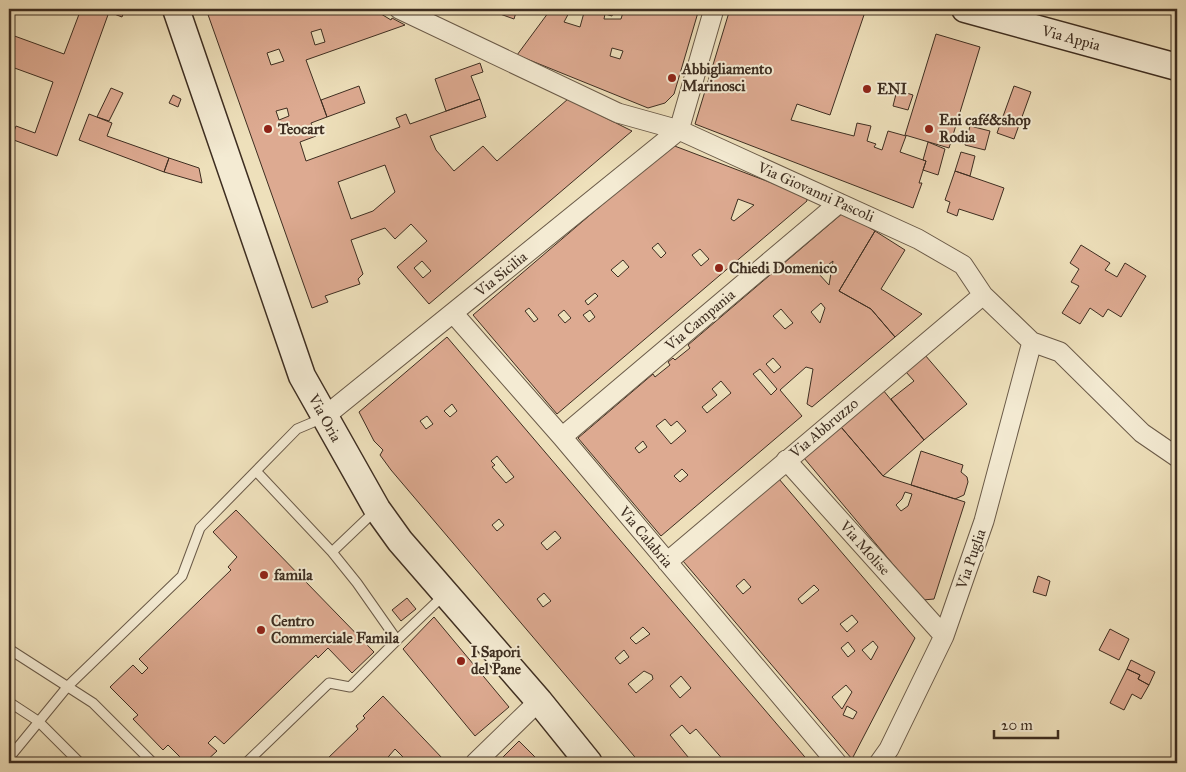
<svg xmlns="http://www.w3.org/2000/svg" width="1186" height="772" font-family="'IM FELL Great Primer',serif">
<style>
.building{fill:#ddaa91;stroke:#3e2e21;fill-rule:evenodd}
.lines{fill:none;stroke-linecap:round;stroke-linejoin:round}
.service-casing{stroke:#6a5a48;stroke-width:11}
.minor-casing{stroke:#6a5a48;stroke-width:21}
.secondary-casing{stroke:#3e2e21;stroke-width:29}
.service{stroke:#f4ebd3;stroke-width:9}
.minor{stroke:#f4ebd3;stroke-width:19}
.secondary{stroke:#f4ebd3;stroke-width:26}
.poi-dot{fill:#8f2418;stroke:#f4ebd3;stroke-width:2}
.labels{text-anchor:middle;stroke-width:4;stroke-linejoin:round;paint-order:stroke}
.street-label{font-size:15px;fill:#3e2e21;stroke:#f4ebd3}
.poi-label{font-size:15px;font-weight:bold;fill:#3e2e21;stroke:#f4ebd3;text-anchor:start}
</style>
<rect width="100%" height="100%" fill="#eee0bb"/>
<filter id="stains"><feTurbulence type="fractalNoise" baseFrequency=".004" numOctaves="4"/><feColorMatrix values="0 0 0 0 .2 0 0 0 0 .09 0 0 0 0 .02 0 0 0 .5 -.17"/></filter>
<radialGradient id="worn" r=".72"><stop offset=".6" stop-color="#630" stop-opacity="0"/><stop offset="1" stop-color="#630" stop-opacity=".3"/></radialGradient>
<!-- building -->
<path class="building" d="M81 9H125L122 17 109 12 57 156 11 139 16 126 35 133 53 82 9 66V34L64 54Z
M206 9H269L270 13 277 11 276 9H373L391 20 392 18 405 25 306 60 327 117 311 123 316 136 300 142 306 161 400 127 396 118 406 114 410 124 480 99 486 117 430 136 436 150 454 171 483 146 497 161 568 99 632 131 429 304 397 267 427 241 411 224 395 239 385 228 351 240 363 274 358 279 360 284 325 296 328 302 312 308ZM321 29 325 42 315 45 311 32ZM279 49 284 61 271 65 267 53ZM287 108 289 116 279 120 276 111ZM385 165 395 192 373 211 351 219 338 182ZM422 261 431 271 423 278 414 268Z
M502 9H517L514 19 500 14Z
M551 9H571L564 22 580 27 585 9H614L612 16 605 14 604 19H621L624 9H699L674 94 665 103 648 108 517 55ZM612 48 623 51 620 59 610 56Z
M730 9H866L830 115 797 104 791 120 854 136 857 123 871 126 867 141 876 144 874 147 882 150 888 131 906 136 900 152 926 161 919 183H922L913 208 695 124Z
M936 34 980 47 949 148 905 135Z
M480 63 483 72 471 76 480 99 446 111 435 79Z
M359 86 365 103 327 117 321 100Z
M1014 86 1031 92 1014 139 997 133Z
M111 88 123 93 109 121 97 117Z
M897 90 913 95 908 110 893 106Z
M173 95 181 99 178 107 169 103Z
M89 114 112 123 107 136 169 158 164 172 79 140Z
M970 126 990 131 985 150 965 145Z
M928 142 945 149 938 175 923 170 926 161 923 160Z
M672 145 806 196 807 201 557 414 473 315ZM738 199 754 205 734 221 731 219ZM658 243 666 253 661 258 652 248ZM700 249 709 259 701 266 692 255ZM623 260 629 267 618 277 611 270ZM595 293 598 296 588 305 585 301ZM529 308 538 319 534 322 525 311ZM564 310 571 318 565 323 558 315ZM590 310 595 317 589 322 583 315Z
M961 152 975 156 970 176 955 171Z
M169 158 199 168 202 183 164 172Z
M955 171 1004 188 993 220 959 209 957 216 947 212 950 202 945 200Z
M844 212 875 231 839 291 871 309 895 337 812 407 807 404 813 369 806 367 780 390 802 416 661 536 578 438 653 374 655 377 670 365 668 362 673 358 675 360 690 348 688 345ZM833 261 829 285 818 273ZM821 303 825 308 820 323 811 312ZM781 309 793 323 785 329 773 316ZM773 358 781 367 774 373 766 364ZM760 369 777 389 771 395 753 374ZM721 381 731 393 707 413 702 407 717 395 712 389ZM665 419 671 426 677 421 686 431 671 444 656 426ZM643 441 647 447 639 453 635 448ZM682 469 688 475 680 482 674 476Z
M875 231 905 250 881 289 922 314 895 337 871 309 839 291Z
M1081 245 1110 263 1105 270 1117 277 1125 263 1146 276 1121 317 1108 309 1103 317 1090 308 1080 324 1062 313 1079 286 1071 282 1079 269 1070 263Z
M447 337 810 763H726L696 729 690 734 682 725 670 735 693 763H640L391 470 380 455 383 450 374 441 359 412ZM452 404 457 411 450 417 444 411ZM427 416 433 424 426 429 420 421ZM497 456 514 477 506 483 492 467 495 465 491 461ZM499 519 504 525 497 531 492 525ZM555 531 561 538 547 550 541 543ZM544 593 551 601 543 607 537 599ZM643 627 650 634 636 644 630 638ZM624 650 629 657 620 664 615 658ZM644 671 652 675 653 679 636 693 628 684ZM681 676 691 688 680 698 670 686Z
M925 355 967 404 924 440 891 399 914 381 906 372Z
M883 390 924 440 883 476 841 427Z
M841 427 883 476 965 502 934 599 923 600 804 458ZM905 492 912 494 908 506 901 511 896 505 902 499Z
M921 451 963 465 961 472 967 477 968 482 964 495 955 499 911 485Z
M779 479 915 638 852 759 683 561ZM744 579 751 587 743 594 736 586ZM814 585 819 590 802 604 798 599ZM852 615 858 622 847 632 840 624ZM873 641 878 647 871 660 862 650ZM848 642 855 651 848 657 841 648ZM846 685 852 692 842 709 832 697ZM847 706 857 712 853 719 843 715Z
M236 510 374 652 352 673 328 648 318 658 316 655 224 744 215 736 208 743 217 751 204 763H186L168 745 163 750 133 719 138 715 110 687 133 665 142 674 148 668 139 659 231 570 228 567 237 557 213 532Z
M1038 576 1050 581 1046 596 1033 592Z
M407 598 416 609 401 621 392 610Z
M434 617 509 707 475 736 403 649Z
M1110 629 1129 639 1119 660 1099 650Z
M1131 660 1155 672 1149 685 1138 679 1140 675 1127 669Z
M1127 669 1140 675 1138 679 1149 685 1141 699 1132 694 1124 710 1110 703Z
M383 696 443 759 438 763H409L395 749 383 763H319L324 758 326 760 358 729 356 726 365 718 363 716Z
M519 741 541 763H497Z"/>
<g class="lines">
<!-- service casing -->
<g class="service-casing">
<path id="service" d="M256 471 332 552
M397 640 444 595
M9 649 93 703 153 763
M9 702 38 721 80 763
M9 758 68 686 182 576 200 528 297 429 323 418
M246 763 329 683 350 687 397 640 357 583 332 552 375 511"/>
</g>
<!-- minor casing -->
<g class="minor-casing">
<path id="minor" d="M399 9 618 113 679 130 918 239 963 265 983 295 1032 342 1060 352 1142 433 1177 457
M453 313 562 437 837 763
M324 417 679 130 714 9
M562 437 839 203
M786 460 944 636
M667 562 983 295
M475 763 539 701
M879 763 889 749 944 636 984 521 1032 342"/>
</g>
<!-- secondary casing -->
<g class="secondary-casing">
<path id="secondary" d="M176 9 302 376 377 509 400 541 539 701 589 763
M965 9 1177 67"/>
</g>
<!-- service -->
<use href="#service" class="service"/>
<!-- minor -->
<use href="#minor" class="minor"/>
<!-- secondary -->
<use href="#secondary" class="secondary"/>
</g>
<!-- markers -->
<g class="poi-dot">
<circle cx="672" cy="78" r="5"/>
<circle cx="867" cy="89" r="5"/>
<circle cx="268" cy="129" r="5"/>
<circle cx="929" cy="129" r="5"/>
<circle cx="719" cy="268" r="5"/>
<circle cx="264" cy="575" r="5"/>
<circle cx="261" cy="630" r="5"/>
<circle cx="461" cy="661" r="5"/>
</g>
<g class="labels">
<!-- street labels -->
<g class="street-label">
<text transform="translate(1071 38) rotate(15)" y="5">Via Appia</text>
<text transform="translate(816 192) rotate(24)" y="5">Via Giovanni Pascoli</text>
<text transform="translate(501 274) rotate(-39)" y="5">Via Sicilia</text>
<text transform="translate(700 320) rotate(-40)" y="5">Via Campania</text>
<text transform="translate(325 418) rotate(61)" y="5">Via Oria</text>
<text transform="translate(824 428) rotate(-40)" y="5">Via Abbruzzo</text>
<text transform="translate(646 537) rotate(50)" y="5">Via Calabria</text>
<text transform="translate(865 548) rotate(48)" y="5">Via Molise</text>
<text transform="translate(971 559) rotate(-71)" y="5">Via Puglia</text>
</g>
<!-- poi labels -->
<g class="poi-label">
<text x="682" y="74">Abbigliamento<tspan x="682" dy="17">Marinosci</tspan></text>
<text x="877" y="94">ENI</text>
<text x="939" y="125">Eni café&amp;shop<tspan x="939" dy="17">Rodia</tspan></text>
<text x="278" y="134">Teocart</text>
<text x="729" y="273">Chiedi Domenico</text>
<text x="274" y="580">famila</text>
<text x="271" y="626">Centro<tspan x="271" dy="17">Commerciale Famila</tspan></text>
<text x="471" y="657">I Sapori<tspan x="471" dy="17">del Pane</tspan></text>
</g>
</g>
<!-- margin -->
<rect width="1186" height="772" fill="none" stroke="#eee0bb" stroke-width="30"/>
<rect x="10" y="10" width="1166" height="752" fill="none" stroke="#3e2e21" stroke-width="2.5"/>
<rect x="15" y="15" width="1156" height="742" fill="none" stroke="#3e2e21"/>
<!-- scale -->
<path d="M994 730v8h64v-8" fill="none" stroke="#3e2e21" stroke-width="2.5"/>
<text x="1001" y="730" font-size="15" fill="#3e2e21" stroke="#f4ebd3" stroke-width="4" paint-order="stroke">20 m</text>
<rect width="100%" height="100%" filter="url(#stains)"/>
<rect width="100%" height="100%" fill="url(#worn)"/>
</svg>
